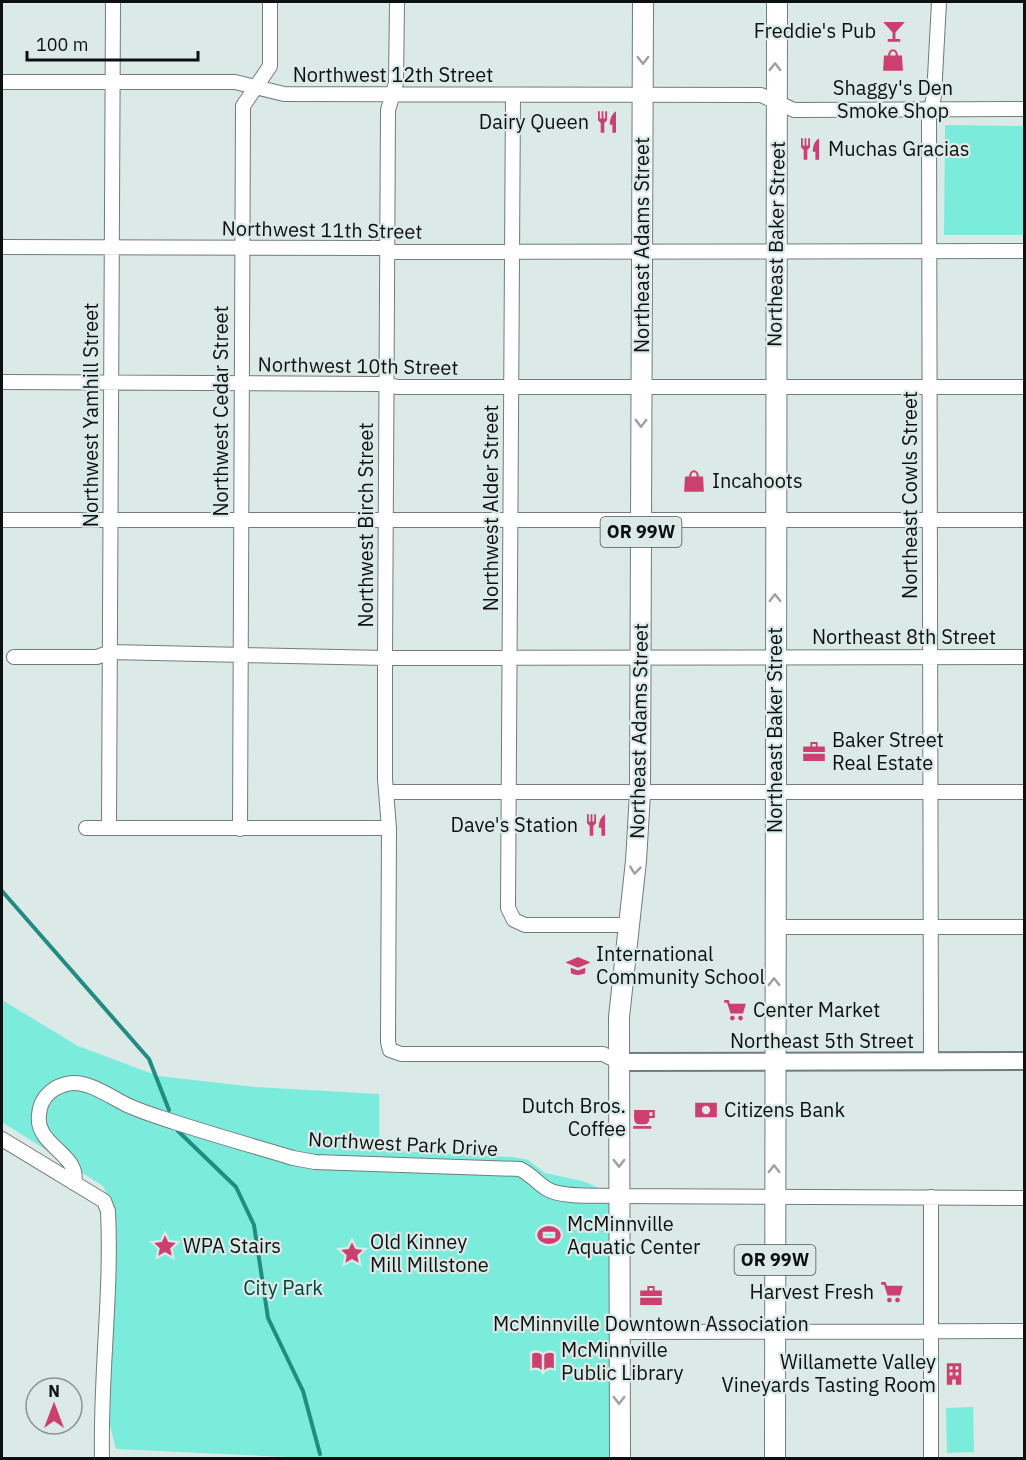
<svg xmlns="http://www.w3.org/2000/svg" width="1026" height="1460" font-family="'IBM Plex Sans',sans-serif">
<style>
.green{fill:#7bebdc}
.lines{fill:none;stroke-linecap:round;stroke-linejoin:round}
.stream{stroke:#218d82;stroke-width:4}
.minor-casing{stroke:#717d7b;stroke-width:16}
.major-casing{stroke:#717d7b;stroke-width:20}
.highway-casing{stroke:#717d7b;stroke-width:22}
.minor{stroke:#fff;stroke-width:14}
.major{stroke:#fff;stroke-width:16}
.highway{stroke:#fff;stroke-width:20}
.oneway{stroke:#9e9f9f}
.labels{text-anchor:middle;stroke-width:4.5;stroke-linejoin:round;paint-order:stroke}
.shield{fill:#dceae7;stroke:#4a5150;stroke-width:1.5}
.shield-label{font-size:18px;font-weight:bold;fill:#0c1010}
.poi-label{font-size:20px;fill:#0c1010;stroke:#dceae7;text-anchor:start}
.street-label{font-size:20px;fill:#0c1010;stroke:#dceae7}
.park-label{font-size:20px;fill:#00423c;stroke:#dceae7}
</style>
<rect width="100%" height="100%" fill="#dceae7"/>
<!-- green -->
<path class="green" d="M945 125 1024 126V235H944Z
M2 1000 78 1046 158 1076 255 1087 379 1094V1150L512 1157 528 1160 545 1173 582 1181 619 1196 620 1458H309L116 1449 109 1422 108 1377 115 1297 113 1208 103 1186 2 1122Z
M973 1407 974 1452 947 1453 946 1408Z"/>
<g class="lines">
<!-- stream -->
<path class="stream" d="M2 891 149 1059 169 1110
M178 1131 236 1187 254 1225 268 1318 303 1391 320 1454"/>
<!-- minor casing -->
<g class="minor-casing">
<path id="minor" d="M397 2 396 83 388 110 385 658V779L389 828 388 1042 390 1050 401 1054H603L619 1062
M2 82H235L284 94 761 95 794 110 1024 109
M513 95 508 908 514 920 525 925H629
M2 247 381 248 394 252 1024 251
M2 382 379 384 398 387H1024
M2 520H1024
M14 657H97L110 652 385 658 1024 657
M386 792H1024
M86 828H389
M109 828 113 2
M240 829 243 106 270 66V2
M775 927H1024
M931 1062 929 118 934 96 939 2
M2 1139 104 1201 108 1211C112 1294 100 1376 102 1458
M74 1183C81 1154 35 1146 39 1115 40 1096 55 1085 72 1083 90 1082 111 1097 127 1105 142 1112 159 1117 174 1122 214 1135 253 1146 293 1158L315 1162 520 1169C532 1175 536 1182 547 1189 561 1198 601 1195 619 1196L1024 1198
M931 1197V1458
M619 1332 1024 1331"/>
</g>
<!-- major casing -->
<g class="major-casing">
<path id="major" d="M619 1062 1024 1061"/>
</g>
<!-- highway casing -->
<g class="highway-casing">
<path id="highway" d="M620 1458 619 1017 636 861 640 793 643 2
M775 1458 777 2"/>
</g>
<!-- minor -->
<use href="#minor" class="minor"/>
<!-- major -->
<use href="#major" class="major"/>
<!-- highway -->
<use href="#highway" class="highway"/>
</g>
<!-- one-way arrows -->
<defs><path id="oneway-chevron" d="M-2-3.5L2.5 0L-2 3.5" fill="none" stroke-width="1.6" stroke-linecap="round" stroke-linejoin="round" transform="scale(1.5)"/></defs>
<g class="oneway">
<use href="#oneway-chevron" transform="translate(643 60) rotate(90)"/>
<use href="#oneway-chevron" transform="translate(775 67) rotate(-89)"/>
<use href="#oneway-chevron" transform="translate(641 423) rotate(90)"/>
<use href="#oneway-chevron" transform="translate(775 598) rotate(-90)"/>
<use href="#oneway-chevron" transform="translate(635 870) rotate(96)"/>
<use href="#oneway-chevron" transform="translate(774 982) rotate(-90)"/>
<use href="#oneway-chevron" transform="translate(619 1163) rotate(90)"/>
<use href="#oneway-chevron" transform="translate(774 1169) rotate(-90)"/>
<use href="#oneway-chevron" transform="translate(619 1400) rotate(90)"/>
</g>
<!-- icons -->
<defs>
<g id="bar-bare" transform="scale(1.8)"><path d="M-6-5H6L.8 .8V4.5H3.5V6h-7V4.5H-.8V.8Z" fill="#cc3f6e" stroke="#dceae7" stroke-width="2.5" paint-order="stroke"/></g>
<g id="shop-bare" transform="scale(1.8)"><path d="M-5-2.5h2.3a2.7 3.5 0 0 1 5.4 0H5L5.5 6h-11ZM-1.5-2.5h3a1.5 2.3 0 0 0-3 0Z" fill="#cc3f6e" stroke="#dceae7" stroke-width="2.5" paint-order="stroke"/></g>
<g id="restaurant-bare" transform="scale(1.8)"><path d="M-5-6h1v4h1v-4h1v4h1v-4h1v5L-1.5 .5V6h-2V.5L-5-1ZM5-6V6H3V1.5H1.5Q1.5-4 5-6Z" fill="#cc3f6e" stroke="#dceae7" stroke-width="2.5" paint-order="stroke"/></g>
<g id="office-bare" transform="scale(1.8)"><path d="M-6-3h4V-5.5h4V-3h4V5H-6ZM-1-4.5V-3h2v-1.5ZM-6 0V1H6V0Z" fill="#cc3f6e" stroke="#dceae7" stroke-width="2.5" paint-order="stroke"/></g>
<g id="school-bare" transform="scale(1.8)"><path d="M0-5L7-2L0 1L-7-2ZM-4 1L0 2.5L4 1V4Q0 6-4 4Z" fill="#cc3f6e" stroke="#dceae7" stroke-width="2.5" paint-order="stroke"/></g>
<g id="supermarket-bare" transform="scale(1.8)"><path d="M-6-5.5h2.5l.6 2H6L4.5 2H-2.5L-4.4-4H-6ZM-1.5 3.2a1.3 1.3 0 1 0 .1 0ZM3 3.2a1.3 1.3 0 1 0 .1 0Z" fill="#cc3f6e" stroke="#dceae7" stroke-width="2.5" paint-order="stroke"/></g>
<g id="bank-bare" transform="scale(1.8)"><path d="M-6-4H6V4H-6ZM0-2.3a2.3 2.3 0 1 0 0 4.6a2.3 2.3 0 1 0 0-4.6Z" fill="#cc3f6e" stroke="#dceae7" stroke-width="2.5" paint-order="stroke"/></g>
<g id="cafe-bare" transform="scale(1.8)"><path d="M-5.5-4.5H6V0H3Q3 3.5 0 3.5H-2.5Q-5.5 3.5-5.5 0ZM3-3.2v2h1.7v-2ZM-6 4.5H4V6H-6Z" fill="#cc3f6e" stroke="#dceae7" stroke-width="2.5" paint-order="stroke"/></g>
<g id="stadium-bare" transform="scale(1.8)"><path d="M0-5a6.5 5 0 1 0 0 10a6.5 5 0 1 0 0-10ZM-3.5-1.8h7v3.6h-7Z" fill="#cc3f6e" stroke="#dceae7" stroke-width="2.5" paint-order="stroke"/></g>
<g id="sight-bare" transform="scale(1.8)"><path d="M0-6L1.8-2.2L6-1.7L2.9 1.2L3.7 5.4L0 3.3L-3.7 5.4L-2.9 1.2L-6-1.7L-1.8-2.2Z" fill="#cc3f6e" stroke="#dceae7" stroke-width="2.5" paint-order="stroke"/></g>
<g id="library-bare" transform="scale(1.8)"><path d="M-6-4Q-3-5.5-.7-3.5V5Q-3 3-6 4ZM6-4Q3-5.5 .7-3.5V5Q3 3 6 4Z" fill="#cc3f6e" stroke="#dceae7" stroke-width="2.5" paint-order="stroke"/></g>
<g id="building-bare" transform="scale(1.8)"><path d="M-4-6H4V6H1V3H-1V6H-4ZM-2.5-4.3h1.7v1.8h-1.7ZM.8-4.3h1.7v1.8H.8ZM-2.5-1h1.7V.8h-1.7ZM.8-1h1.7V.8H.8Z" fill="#cc3f6e" stroke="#dceae7" stroke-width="2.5" paint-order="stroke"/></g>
</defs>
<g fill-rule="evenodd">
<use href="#bar-bare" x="894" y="31"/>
<use href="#shop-bare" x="893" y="60"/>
<use href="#restaurant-bare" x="607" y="122"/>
<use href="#restaurant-bare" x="810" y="149"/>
<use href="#shop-bare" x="694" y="481"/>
<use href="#office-bare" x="814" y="752"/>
<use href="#restaurant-bare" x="596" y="825"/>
<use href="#school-bare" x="578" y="966"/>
<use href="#supermarket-bare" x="735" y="1010"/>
<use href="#bank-bare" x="706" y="1110"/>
<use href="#cafe-bare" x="644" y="1118"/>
<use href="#stadium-bare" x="549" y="1235"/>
<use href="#sight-bare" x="165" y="1246"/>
<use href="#sight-bare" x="352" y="1253"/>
<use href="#supermarket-bare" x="892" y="1292"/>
<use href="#office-bare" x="651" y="1296"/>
<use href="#library-bare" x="543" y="1361"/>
<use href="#building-bare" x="954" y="1374"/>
</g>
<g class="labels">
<!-- shield labels -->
<g class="shield">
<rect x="600.5" y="517" width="81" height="30" rx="4.5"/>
<rect x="734.5" y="1245" width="81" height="30" rx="4.5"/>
</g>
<g class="shield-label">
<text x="641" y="538">OR 99W</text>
<text x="775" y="1266">OR 99W</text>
</g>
<!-- poi labels -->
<g class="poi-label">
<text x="876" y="38" text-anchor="end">Freddie's Pub</text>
<text x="893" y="95" text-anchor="middle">Shaggy's Den<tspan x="893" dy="23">Smoke Shop</tspan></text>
<text x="589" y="129" text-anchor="end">Dairy Queen</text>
<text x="828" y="156">Muchas Gracias</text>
<text x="712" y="488">Incahoots</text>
<text x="832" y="747">Baker Street<tspan x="832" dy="23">Real Estate</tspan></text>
<text x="578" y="832" text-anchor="end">Dave's Station</text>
<text x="596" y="961">International<tspan x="596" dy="23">Community School</tspan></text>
<text x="753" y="1017">Center Market</text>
<text x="626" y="1113" text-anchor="end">Dutch Bros.<tspan x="626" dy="23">Coffee</tspan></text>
<text x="724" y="1117">Citizens Bank</text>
<text x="567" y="1231">McMinnville<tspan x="567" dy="23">Aquatic Center</tspan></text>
<text x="370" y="1249">Old Kinney<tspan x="370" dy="23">Mill Millstone</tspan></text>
<text x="183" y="1253">WPA Stairs</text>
<text x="874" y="1299" text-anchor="end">Harvest Fresh</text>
<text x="651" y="1331" text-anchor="middle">McMinnville Downtown Association</text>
<text x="561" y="1357">McMinnville<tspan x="561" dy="23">Public Library</tspan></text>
<text x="936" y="1369" text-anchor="end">Willamette Valley<tspan x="936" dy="23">Vineyards Tasting Room</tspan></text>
</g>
<!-- street labels -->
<g class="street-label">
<text x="393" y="82">Northwest 12th Street</text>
<text transform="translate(322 230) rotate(1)" y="7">Northwest 11th Street</text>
<text transform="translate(776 244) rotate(-89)" y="7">Northeast Baker Street</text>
<text transform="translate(642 245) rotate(-90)" y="7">Northeast Adams Street</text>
<text transform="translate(358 366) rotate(1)" y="7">Northwest 10th Street</text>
<text transform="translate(221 411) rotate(-90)" y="7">Northwest Cedar Street</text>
<text transform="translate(91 415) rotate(-90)" y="7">Northwest Yamhill Street</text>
<text transform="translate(910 495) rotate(-90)" y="7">Northeast Cowls Street</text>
<text transform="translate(491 508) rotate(-90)" y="7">Northwest Alder Street</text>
<text transform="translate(366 525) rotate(-90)" y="7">Northwest Birch Street</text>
<text x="904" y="644">Northeast 8th Street</text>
<text transform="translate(775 730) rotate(-90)" y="7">Northeast Baker Street</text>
<text transform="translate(639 731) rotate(-89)" y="7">Northeast Adams Street</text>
<text x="822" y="1048">Northeast 5th Street</text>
<text transform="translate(403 1144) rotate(3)" y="7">Northwest Park Drive</text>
</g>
<!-- park labels -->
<g class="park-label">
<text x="283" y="1295">City Park</text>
</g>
</g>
<!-- border -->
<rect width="1026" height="1460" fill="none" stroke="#0c1010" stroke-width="6"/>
<!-- north arrow -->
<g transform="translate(54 1406)"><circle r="28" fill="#dceae7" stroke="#899391" stroke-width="1.5"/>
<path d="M0-4.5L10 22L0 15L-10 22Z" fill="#cc3f6e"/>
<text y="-9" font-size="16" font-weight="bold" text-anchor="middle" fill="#0c1010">N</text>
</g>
<!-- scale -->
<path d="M27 51v9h171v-9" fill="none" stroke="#0c1010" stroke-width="3"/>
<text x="36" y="51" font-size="18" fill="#0c1010" stroke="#dceae7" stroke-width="4.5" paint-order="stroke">100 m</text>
</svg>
